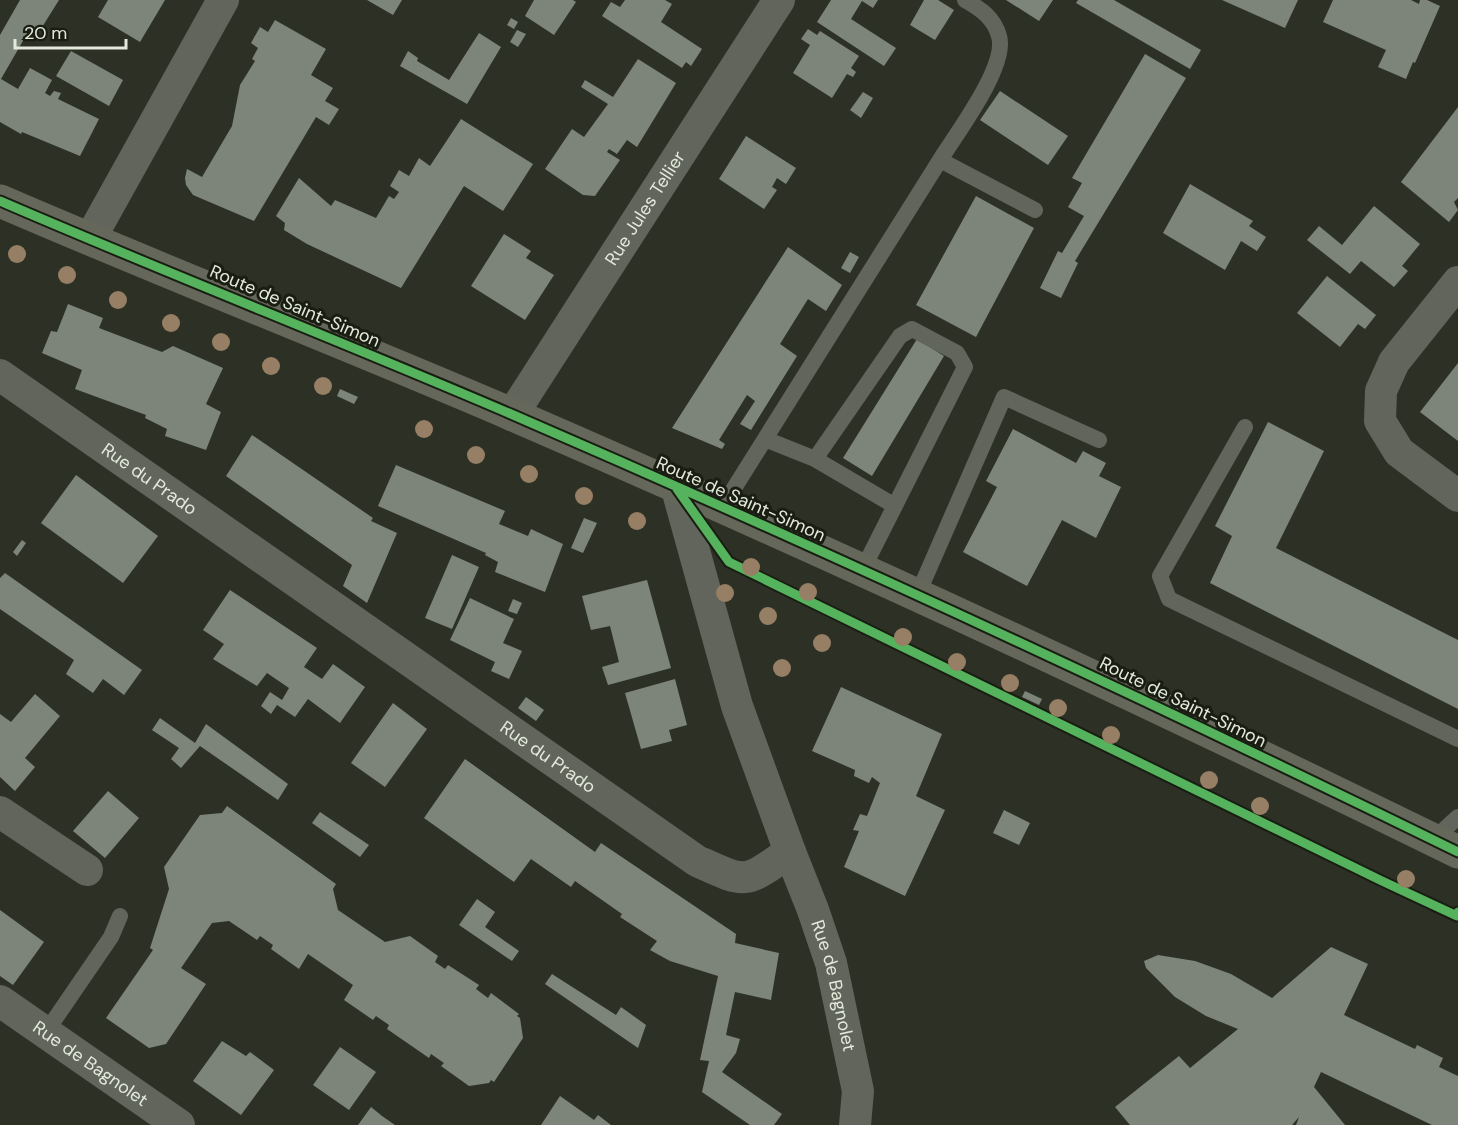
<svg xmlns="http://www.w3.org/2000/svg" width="1458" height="1125" font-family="'DM Sans',sans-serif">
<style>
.building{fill:#7d857b}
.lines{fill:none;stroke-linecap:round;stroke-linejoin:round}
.lane{stroke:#61655b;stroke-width:16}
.street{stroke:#61655b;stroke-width:32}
.secondary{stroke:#65675a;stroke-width:33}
.cycleway-casing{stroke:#191d12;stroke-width:13}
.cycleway{stroke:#56b35d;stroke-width:9}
.tree{fill:#967f64}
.labels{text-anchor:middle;stroke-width:6;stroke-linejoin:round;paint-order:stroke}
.street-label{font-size:18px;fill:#e4eadb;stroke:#191d12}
</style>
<rect width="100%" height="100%" fill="#2d3125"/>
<!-- building -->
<path class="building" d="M20 0H59L39 32 31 27 1 79 18 89 30 68 52 80 45 93 50 96 54 91 61 93 58 99 99 119 80 156 22 132 21 134 0 122V35Z
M108 0H165L140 42 98 17Z
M367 0H402L393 15Z
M534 0H573L576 2 554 35 525 16Z
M625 0H665L672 4 661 22 702 49 691 66 686 62 682 68 602 16 611 2 620 7Z
M831 0H878L873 8 862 1 851 19 896 48 884 66 817 22Z
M924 0H938L954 10 935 40 910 25Z
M1006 0H1053L1039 21Z
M1078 0H1114L1201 50 1190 69 1076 3Z
M1222 0H1298L1285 28Z
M1333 0H1411L1419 4 1420 0H1427L1440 6 1415 63 1413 62 1406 79 1378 67 1386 50 1323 22Z
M511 18 518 22 514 29 507 25Z
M275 20 326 49 311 75 333 88 325 101 339 109 329 125 316 117 254 221 193 195 186 185 185 178 187 169 202 177 232 126 240 85 255 61 252 59 258 48 251 43 260 27 268 32Z
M808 29 817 35 820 31 859 56 851 68 856 72 853 77 847 74 832 98 793 73 810 45 801 39Z
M517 30 526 34 518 47 510 42Z
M479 33 501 47 467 104 400 66 408 51 418 58 417 61 449 80Z
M71 51 123 80 109 106 56 76Z
M1145 54 1186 78 1075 261 1078 263 1061 298 1040 288 1058 251 1062 253 1084 216 1068 207 1082 183 1072 178Z
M638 59 676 83 637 147 627 140 617 154 609 149 607 152 620 160 595 196 583 195 545 169 572 129 584 137 608 104 581 87 585 80 613 97Z
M1000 91 1068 136 1048 165 980 120Z
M863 92 873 98 861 118 850 110Z
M1458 107V198L1454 202 1458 210 1449 222 1401 182Z
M461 119 533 164 503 211 464 186 401 288 307 244 284 230 285 223 276 216 299 178 331 206 335 200 376 218 389 196 394 199 399 192 390 186 399 170 409 176 419 158 430 166Z
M746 136 796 168 786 184 777 178 772 187 777 190 764 209 719 179Z
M1190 184 1253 221 1249 226 1266 237 1257 251 1241 241 1225 270 1163 233Z
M976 196 1034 228 976 337 916 305Z
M1374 206 1420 244 1402 266 1408 271 1394 287 1361 261 1350 274 1307 240 1319 226 1342 245Z
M504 234 531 251 526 258 554 275 525 320 471 286Z
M788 247 842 285 826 311 808 299 780 344 797 356 751 430 740 424 755 401 747 395 719 440 725 444 722 449 672 428Z
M850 252 859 257 850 273 841 268Z
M1327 276 1376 315 1365 329 1358 324 1340 347 1297 313Z
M68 304 103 318 99 328 162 352 173 346 223 368 206 404 221 412 206 450 165 436 167 429 145 418 146 415 75 389 82 370 42 353 51 331 57 332Z
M917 339 944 356 872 476 843 458Z
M1458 363V441L1420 412Z
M340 389 358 397 354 404 337 396Z
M1268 422 1324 451 1276 548 1458 640V709L1210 583 1232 536 1215 526Z
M1013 429 1076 463 1083 451 1106 463 1099 476 1121 487 1096 538 1062 520 1027 586 963 552 997 487 986 481Z
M252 435 373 518 371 521 397 533 367 603 343 586 352 565 226 476Z
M396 465 505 511 499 524 528 536 531 529 563 544 545 592 495 572 498 562 485 555 486 553 378 506Z
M76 475 158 536 123 583 41 523Z
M584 518 597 523 583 553 571 548Z
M22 540 26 543 17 556 13 552Z
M452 555 479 567 452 629 425 618Z
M5 573 142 670 124 695 103 679 93 693 66 674 74 660 0 609V578Z
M647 580 671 668 608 685 602 667 619 662 610 626 591 630 582 596Z
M230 590 317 648 304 667 322 679 333 664 365 687 340 723 308 699 295 717 277 705 271 714 261 706 270 692 282 700 289 688 267 673 257 686 213 659 224 644 203 630Z
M470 598 514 619 503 643 522 651 509 679 491 671 495 662 450 640Z
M513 599 522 603 517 614 508 611Z
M675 679 687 725 669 730 672 741 641 749 625 693Z
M841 687 942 734 916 796 945 810 905 896 844 867 859 831 853 830 860 814 867 816 880 783 872 777 869 783 854 776 855 770 812 751Z
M1025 691 1042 699 1039 705 1022 697Z
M35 694 60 716 25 758 35 767 15 791 0 777V714L11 722Z
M526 697 544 710 536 721 518 708Z
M393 703 427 729 385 787 351 763Z
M160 718 195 743 206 724 288 784 278 800 200 746 181 768 171 759 179 748 152 730Z
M465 759 595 852 601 843 736 934 735 943 779 953 771 1000 735 992 726 1035 740 1039 736 1053 722 1072 782 1114 774 1125H750L702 1092 709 1061 700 1060 718 976 670 961 650 950 657 941 620 917 622 914 575 881 571 887 531 859 514 882 424 818Z
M108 791 139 818 105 858 73 831Z
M227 806 336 884 333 889 338 910 385 942 410 936 438 956 435 962 445 969 448 965 479 985 476 989 488 998 491 993 519 1014 517 1016 520 1018 523 1038 494 1082 491 1080 489 1083 469 1086 441 1066 444 1063 431 1054 429 1058 387 1029 389 1025 376 1016 373 1020 344 1000 353 985 308 954 299 969 271 949 273 945 260 936 257 940 229 921 212 923 181 968 206 984 166 1044 149 1048 106 1018 153 950 150 948 169 889 164 867 200 815 222 813Z
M1004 810 1030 823 1019 845 993 833Z
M320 812 369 845 360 857 312 823Z
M477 899 495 912 485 927 519 951 512 961 459 925Z
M0 910 44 942 13 985 0 976Z
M1331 947 1368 964 1344 1015 1415 1049 1417 1045 1443 1058 1439 1067 1458 1076V1125H1432L1321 1072 1314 1087 1345 1125H1296L1299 1117 1292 1125H1130L1115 1107 1179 1056 1190 1068 1238 1029 1206 1016 1175 997 1146 968 1144 961 1158 955 1195 961 1231 974 1272 998Z
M552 974 616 1015 621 1007 646 1025 638 1048 545 984Z
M222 1041 246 1056 250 1052 274 1070 241 1115 193 1081Z
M340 1047 376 1072 349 1110 313 1085Z
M560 1096 594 1120 598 1115 611 1125H541Z
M371 1107 382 1116 395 1125H358Z"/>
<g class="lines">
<!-- lane -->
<path class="lane" d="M965 0C981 9 994 18 999 36 1008 66 956 134 940 160L1035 210
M1245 427 1160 576 1169 599 1458 739
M765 439 815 459 900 336 912 329 957 353 965 367 862 571
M815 459 895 506
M721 509 940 160
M917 596 1004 397 1099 440
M1433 840 1458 817
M46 1032 111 937 120 916"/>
<!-- street -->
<g class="street">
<path d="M90 239 223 0"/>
<path d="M1458 282 1394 362 1381 391 1380 421 1399 452 1458 496"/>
<path id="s1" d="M0 375 697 861C748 884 743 884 790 852L737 706 677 489"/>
<path id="s2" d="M512 415 779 0"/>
<path d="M0 812 87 870"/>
<path id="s3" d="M790 852 813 910 831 963 858 1091 855 1125"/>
<path id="s4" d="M0 1001 179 1125"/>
</g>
<!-- secondary -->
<path class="secondary" d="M0 201C169 274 341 341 511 414 830 552 1146 699 1458 852"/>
<!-- cycleway casing -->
<g class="cycleway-casing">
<path id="cycleway" d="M0 201C169 274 341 341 511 414 830 552 1146 699 1458 852
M677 489 729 562 1382 881 1457 916 1458 912"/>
</g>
<!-- cycleway -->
<use href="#cycleway" class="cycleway"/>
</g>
<!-- trees -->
<g class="tree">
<circle cx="17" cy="254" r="9"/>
<circle cx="67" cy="275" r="9"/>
<circle cx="118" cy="300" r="9"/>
<circle cx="171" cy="323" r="9"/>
<circle cx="221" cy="342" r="9"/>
<circle cx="271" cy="366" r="9"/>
<circle cx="323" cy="386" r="9"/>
<circle cx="424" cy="429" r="9"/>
<circle cx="476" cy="455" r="9"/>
<circle cx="529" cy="474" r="9"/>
<circle cx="584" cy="496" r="9"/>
<circle cx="637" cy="521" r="9"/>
<circle cx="751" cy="567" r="9"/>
<circle cx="808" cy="592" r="9"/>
<circle cx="725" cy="593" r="9"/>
<circle cx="768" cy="616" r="9"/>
<circle cx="903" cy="637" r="9"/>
<circle cx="822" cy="643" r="9"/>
<circle cx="957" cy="662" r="9"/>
<circle cx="782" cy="668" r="9"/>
<circle cx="1010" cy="683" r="9"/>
<circle cx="1058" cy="708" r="9"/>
<circle cx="1111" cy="735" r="9"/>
<circle cx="1209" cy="780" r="9"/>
<circle cx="1260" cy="806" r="9"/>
<circle cx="1406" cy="879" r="9"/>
</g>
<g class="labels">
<!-- street labels -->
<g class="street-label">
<text dy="6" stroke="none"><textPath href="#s2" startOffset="246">Rue Jules Tellier</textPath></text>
<text transform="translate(295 306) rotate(23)" y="6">Route de Saint-Simon</text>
<text dy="6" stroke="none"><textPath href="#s1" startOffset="182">Rue du Prado</textPath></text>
<text transform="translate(741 499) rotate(24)" y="6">Route de Saint-Simon</text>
<text transform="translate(1183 702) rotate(26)" y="6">Route de Saint-Simon</text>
<text dy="6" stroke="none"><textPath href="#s1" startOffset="668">Rue du Prado</textPath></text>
<text dy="6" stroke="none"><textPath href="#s3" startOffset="141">Rue de Bagnolet</textPath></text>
<text dy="6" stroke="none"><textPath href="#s4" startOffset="110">Rue de Bagnolet</textPath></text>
</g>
</g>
<!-- scale -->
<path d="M15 39v9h111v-9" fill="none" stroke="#e4eadb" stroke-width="3"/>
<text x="24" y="39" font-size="18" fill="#e4eadb" stroke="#191d12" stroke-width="4.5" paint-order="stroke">20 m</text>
</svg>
